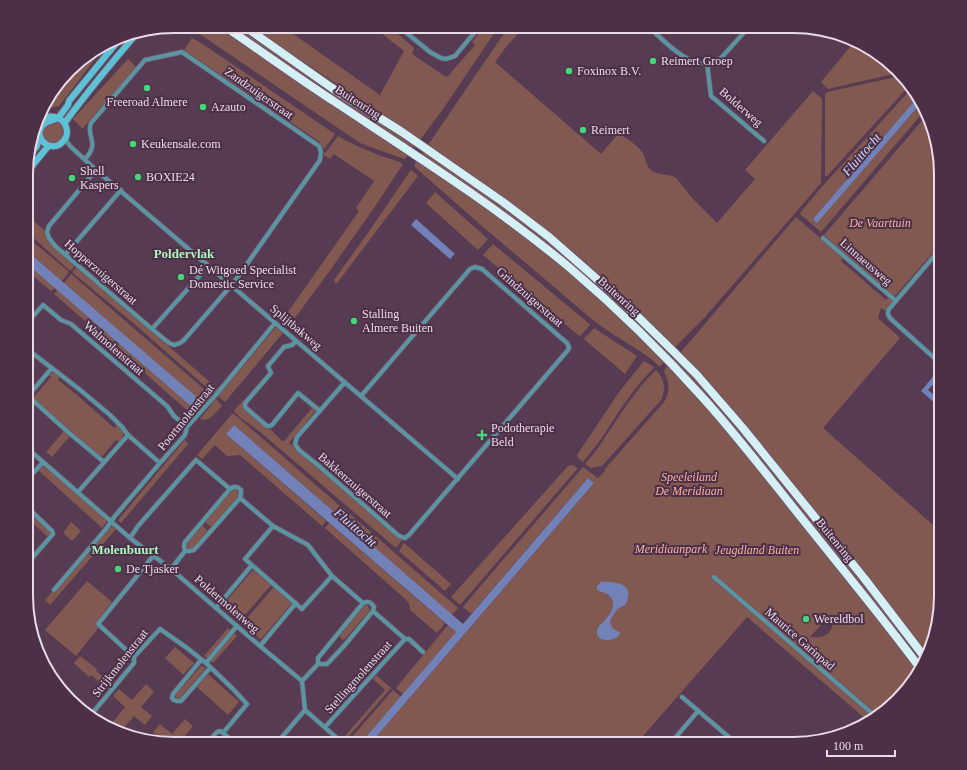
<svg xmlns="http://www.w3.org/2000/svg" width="967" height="770" font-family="'Times New Roman',serif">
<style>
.green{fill:#825951;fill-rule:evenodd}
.water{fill:#7281b8}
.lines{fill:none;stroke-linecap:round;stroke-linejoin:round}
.stream{stroke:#7281b8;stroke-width:1.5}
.street-casing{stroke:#72586e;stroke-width:5.5}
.secondary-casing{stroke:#72586e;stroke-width:8}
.highway-casing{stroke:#72586e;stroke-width:10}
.street{stroke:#5a96a2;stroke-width:4}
.secondary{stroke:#5cc3d6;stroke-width:6}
.highway{stroke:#d5f0f5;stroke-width:8}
.poi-dot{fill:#46d77a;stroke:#4c3048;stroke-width:1.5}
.labels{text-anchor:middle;stroke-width:4;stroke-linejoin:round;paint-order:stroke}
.poi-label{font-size:12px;fill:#ebdae8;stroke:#4c3048;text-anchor:start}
.street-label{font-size:12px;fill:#ebdae8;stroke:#4c3048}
.park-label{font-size:12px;font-style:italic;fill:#fbafa1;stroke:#4c3048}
.water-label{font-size:13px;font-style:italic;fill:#d0dbfb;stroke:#4c3048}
.neighbourhood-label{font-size:13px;font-weight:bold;fill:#aef4bf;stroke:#4c3048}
.rim{fill:none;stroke:#ebdae8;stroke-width:2}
</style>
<rect width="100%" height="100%" fill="#573b53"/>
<!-- green -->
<path class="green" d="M188 26H220L409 153 405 159C390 154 375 149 360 143Z
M229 26H237L291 63 415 145 412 149 320 88Z
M253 26H282L380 95 404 51 372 26H389L414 48 412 54 446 77 448 76 475 45 472 42 485 26H499L443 109 420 140 268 38Z
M509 26H525L506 47 495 62 601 154 618 134C626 137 640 147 644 155 646 161 647 168 652 171 659 176 669 173 676 178L693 199 717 223 755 179 745 170 813 91 822 99 821 183 705 317 675 347C635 306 593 267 549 232 510 201 469 172 428 145Z
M192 38 204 45 335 134 325 148 323 149 320 142 184 50Z
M855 41 891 63 898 73 828 89 821 82Z
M106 45 59 106 42 110 46 100 78 62Z
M128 59 136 67 90 120 83 128H82L73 119Z
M901 76 909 86 836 166 827 176H825V95L827 92Z
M911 89 917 98 813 219 817 222 921 103 926 109 821 232 800 214 801 212 819 190Z
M927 115 941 174V243L895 296 892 295 824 235Z
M58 121C78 137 43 154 43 133 43 128 46 125 50 123L56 124Z
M338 136C350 143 363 149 376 154 385 158 395 159 403 164L376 205 331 269 295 318 288 312 359 211 356 208 374 181 334 154 330 159 324 155V153L326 152Z
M424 150 475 184 571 258 670 351 667 354 527 229 455 177 422 154Z
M418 159 489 207 583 283 665 361 660 367C650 357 638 350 627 343 615 336 604 328 593 320L482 226 416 168 414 165Z
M411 170 418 176 338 282 335 284 334 280 365 237Z
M435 192 488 239 478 250 427 204V202Z
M27 215 45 231 47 239 54 248 73 264 74 267 71 270H69L27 232Z
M796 217 843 258 841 261 886 300 889 297 892 300V303L885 311 881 308 878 318 900 338 823 428 941 532V606L930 653 928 655C848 553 768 449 681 352Z
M27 237 68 271 69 272 62 281 27 251Z
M493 244 586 321 590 325 580 336 578 335 483 255Z
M27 264 55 288 51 291 27 271Z
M76 268H78L218 389 216 393H213L132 322 73 273V271Z
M71 274 212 396 195 417 54 294 57 290 193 408 200 401 64 283Z
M278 327 282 331V334L225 402 219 397V395L275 328Z
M594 328 637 356 625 374 584 339Z
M675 355 736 423 925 660 922 666 671 360Z
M644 361 651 365 654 368C634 387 622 407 607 430 600 441 591 452 583 462L578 458 577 455 619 392Z
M668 364 739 443 919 671 904 694 877 714 800 649 873 716 867 720 747 617 636 744H370L407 701 594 483 588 478 471 614 463 607 472 596 583 467 598 478 605 471V469L664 402C671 390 669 383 664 371ZM831 614C837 631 826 639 810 637Z
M656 370C665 380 666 388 661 400L602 466 591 468 585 464C591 457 597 450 602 442 619 417 634 391 656 370Z
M52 373H56L60 376 58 380 77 395 114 428 117 426 123 432V436L119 442 116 440 101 458 32 399 51 377 49 375Z
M216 399 222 406C216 412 209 423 200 419Z
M243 400 244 402 245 408 271 430 282 441H284L313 407 316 410 289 443 402 540 396 548 259 431 241 418 234 411Z
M232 414H234L340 506 334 512 234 425 226 434 326 521 322 526 240 455 227 456 215 445 202 459 197 455Z
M64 431 70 436 52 457 46 452Z
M185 440 188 443V444L121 523 118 520 173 454Z
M572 465 578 468 460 605 451 597 568 466Z
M41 466H43L45 467 107 521 102 528 38 470Z
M235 488 237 490 239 495 211 527 205 522 233 489Z
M342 507 458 608 452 615 336 514Z
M27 509 51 533 48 537 27 518Z
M71 522 81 531 72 541 63 533Z
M329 523 445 623 437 633 410 610 409 603 404 598 325 528Z
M202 525 208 531 192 549 188 548 186 547V544L201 526Z
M112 526 116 529 50 605 45 600 60 582 67 578Z
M404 543 451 584 445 591 399 551Z
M253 570 271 585 239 622 222 606Z
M87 581 112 602 96 622 95 624 99 627 76 656 45 630Z
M274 587 292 603 261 639H260L242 624Z
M367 605 369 608 370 610 345 639 343 640 339 636V634L363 606Z
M448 625 456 632 403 694 396 688Z
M228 628 237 636 213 663 204 656Z
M175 647 194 663 183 675 165 658Z
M80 656 97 669 96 671 113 685 109 690 91 675 89 677 74 663Z
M201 666 204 667 205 669 180 698H177L175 696 176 694Z
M208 674 239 702 228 715 197 687Z
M376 675 391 688 342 744H338L385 690 373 679Z
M146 684 154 692 141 707 152 716 145 725 134 716 121 731 112 723 125 707 113 696 119 689 132 700Z
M393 690 401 697 360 744H346Z
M185 719 193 726 181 741 183 744H164L165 742 153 732 160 724 172 734Z"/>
<!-- water -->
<path class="water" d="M917 98 921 103 817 223 813 219Z
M416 219 455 254 450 259 411 225Z
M27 251 200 400 193 408 27 264Z
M936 373 941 377V381L938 379 928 390 938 399 941 396V401L937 405 921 391Z
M234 425 463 624 588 478 594 483 370 744H360L456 632 226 434Z
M601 582C610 581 632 583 628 596 628 599 627 603 625 605 624 605 620 608 619 608 615 611 612 617 610 621 611 628 614 630 620 632V634C615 642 595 643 597 631 598 625 603 623 606 619 610 615 614 607 613 602 611 593 603 593 597 590V586Z"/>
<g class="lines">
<!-- stream -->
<path class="stream" d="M386 738 393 744"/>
<!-- street casing -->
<g class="street-casing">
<path id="street" d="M398 26 430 52 441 58 446 59 455 56 480 26
M648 26C661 38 682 61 701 63 708 64 715 61 721 58L750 26
M707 63 711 96 764 141
M65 139 70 146 96 170 458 479
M85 159C88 156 91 152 92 147 94 140 87 132 91 123L145 60 182 52 319 146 321 152 320 160 235 281 184 340 180 343 174 345 169 343 152 329 55 246 49 238 47 232 49 226 96 170
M823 238 896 301
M65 255 121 190
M27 323 43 305 61 320 71 324 167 406 174 416 187 427
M152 329 202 273V268L206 263
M296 341 292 345 284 347 268 366 271 373 246 402 245 404V407L267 426H270L272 425 298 393 320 411
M27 349 79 389 110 415 122 427 128 435 160 463
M941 364 891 319C888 316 887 313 889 309L941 248
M345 382 297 437 295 444 299 450 319 466 399 536 405 538 409 535 568 350 569 347 567 343 482 269 475 267 470 269 361 396
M28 396 68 432 104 462
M27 397 52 368
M27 448 130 538 171 569 260 646 302 681 305 710 276 744
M27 480 43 462
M78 492 128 435
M273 526 245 559 302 609 332 576
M130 538 138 526 196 460 230 489 233 487H237L241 490V494L240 498 273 526 308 545 332 576 363 603C369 601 371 602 374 607L373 611 405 639H409L423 652
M185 551 184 546 185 542 230 489
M26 565 53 534 52 531 27 507
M171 569 185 551H189L194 550 240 498
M714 577 874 715
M54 590 106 529 115 516 160 463 185 435 187 427 215 396 275 323
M216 608 252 565
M260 646 296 603
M134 657 98 624 154 555
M201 660 173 694 172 698 174 700 177 701H181L210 668
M318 664H327L329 662 344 646 373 611
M302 681 318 664V658L363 603
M682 697 737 744
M305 710 338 739 334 744
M90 716 134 663V657L160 629 187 648 206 663
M325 727 405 639
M223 733 247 704 233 689 206 663 237 626
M206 744 217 732 220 731 223 733 236 744
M670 744 698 711"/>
</g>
<!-- secondary casing -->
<g class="secondary-casing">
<path id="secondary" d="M65 124 66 121C89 90 113 61 138 32
M27 158C30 154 34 150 37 146 41 137 30 122 48 117 52 116 56 117 60 119 64 121 67 127 67 132 67 135 66 138 64 140 53 156 31 138 43 125 48 119 53 122 59 117L68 105 69 101 122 36
M27 172 45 150 49 146"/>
</g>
<!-- highway casing -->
<g class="highway-casing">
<path id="highway" d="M224 26C261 51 298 78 335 102 415 155 496 206 570 268 617 308 662 352 704 399 739 438 771 480 804 521 843 570 883 618 920 668
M244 26 332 88 402 132 503 202 549 237 623 302 675 353 697 375 742 427 864 578 926 659"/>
</g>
<!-- street -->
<use href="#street" class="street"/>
<!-- secondary -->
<use href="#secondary" class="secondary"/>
<!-- highway -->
<use href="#highway" class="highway"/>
</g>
<!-- markers -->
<g class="poi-dot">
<circle cx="653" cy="61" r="4"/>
<circle cx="569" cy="71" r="4"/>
<circle cx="147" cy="88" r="4"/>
<circle cx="203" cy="107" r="4"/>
<circle cx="583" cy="130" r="4"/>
<circle cx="133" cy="144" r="4"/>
<circle cx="138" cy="177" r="4"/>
<circle cx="72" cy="178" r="4"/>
<circle cx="181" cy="277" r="4"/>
<circle cx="354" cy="321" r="4"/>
<path d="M480 429h4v4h4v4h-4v4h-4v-4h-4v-4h4z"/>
<circle cx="118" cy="569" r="4"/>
<circle cx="806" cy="619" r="4"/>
</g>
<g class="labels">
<!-- poi labels -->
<g class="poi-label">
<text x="661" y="65">Reimert Groep</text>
<text x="577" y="75">Foxinox B.V.</text>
<text x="147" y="106" text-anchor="middle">Freeroad Almere</text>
<text x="211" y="111">Azauto</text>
<text x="591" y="134">Reimert</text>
<text x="141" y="148">Keukensale.com</text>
<text x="80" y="175">Shell<tspan x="80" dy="14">Kaspers</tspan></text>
<text x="146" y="181">BOXIE24</text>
<text x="189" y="274">Dé Witgoed Specialist<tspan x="189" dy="14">Domestic Service</tspan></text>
<text x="362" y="318">Stalling<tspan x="362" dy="14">Almere Buiten</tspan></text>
<text x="491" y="432">Podotherapie<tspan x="491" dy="14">Beld</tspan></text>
<text x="126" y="573">De Tjasker</text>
<text x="814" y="623">Wereldbol</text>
</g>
<!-- street labels -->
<g class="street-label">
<text transform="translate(259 93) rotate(35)" y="4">Zandzuigerstraat</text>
<text transform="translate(358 102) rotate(33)" y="4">Buitenring</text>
<text transform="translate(741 107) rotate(41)" y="4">Bolderweg</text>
<text transform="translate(866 262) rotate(41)" y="4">Linnaeusweg</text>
<text transform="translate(101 272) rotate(41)" y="4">Hopperzuigerstraat</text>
<text transform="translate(619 296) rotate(42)" y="4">Buitenring</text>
<text transform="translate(530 297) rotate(41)" y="4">Grindzuigerstraat</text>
<text transform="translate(296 327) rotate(40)" y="4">Splijtbakweg</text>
<text transform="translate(114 348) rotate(41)" y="4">Walmolenstraat</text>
<text transform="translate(186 417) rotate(-51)" y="4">Poortmolenstraat</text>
<text transform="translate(355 485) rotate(41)" y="4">Bakkenzuigerstraat</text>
<text transform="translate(835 540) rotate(51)" y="4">Buitenring</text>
<text transform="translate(227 604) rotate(41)" y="4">Poldermolenweg</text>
<text transform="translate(800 639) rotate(41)" y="4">Maurice Garinpad</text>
<text transform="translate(120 663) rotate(-52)" y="4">Strijkmolenstraat</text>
<text transform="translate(358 677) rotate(-48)" y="4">Stellingmolenstraat</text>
</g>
<!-- park labels -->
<g class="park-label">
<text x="880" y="227">De Vaarttuin</text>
<text x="689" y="481">Speeleiland<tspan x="689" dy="14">De Meridiaan</tspan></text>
<text x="671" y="553">Meridiaanpark</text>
<text x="757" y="554">Jeugdland Buiten</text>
</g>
<!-- water labels -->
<g class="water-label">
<text transform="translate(861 154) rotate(-49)" y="5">Fluittocht</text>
<text transform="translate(356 527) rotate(41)" y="5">Fluittocht</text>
</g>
<!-- neighbourhood labels -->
<g class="neighbourhood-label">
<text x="184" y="258">Poldervlak</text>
<text x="125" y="554">Molenbuurt</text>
</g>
</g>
<!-- crop -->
<path d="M0 0H967V770H0ZM174 33H793A141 141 0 0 1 934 174V596A141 141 0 0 1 793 737H174A141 141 0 0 1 33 596V174A141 141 0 0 1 174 33Z" fill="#4c3048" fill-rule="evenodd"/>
<path class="rim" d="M174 33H793A141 141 0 0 1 934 174V596A141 141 0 0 1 793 737H174A141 141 0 0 1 33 596V174A141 141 0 0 1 174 33Z"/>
<!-- scale -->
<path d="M827 750v6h68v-6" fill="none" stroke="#ebdae8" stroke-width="2"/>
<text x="833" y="750" font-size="12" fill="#ebdae8" stroke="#4c3048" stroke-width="3" paint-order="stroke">100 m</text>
</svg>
